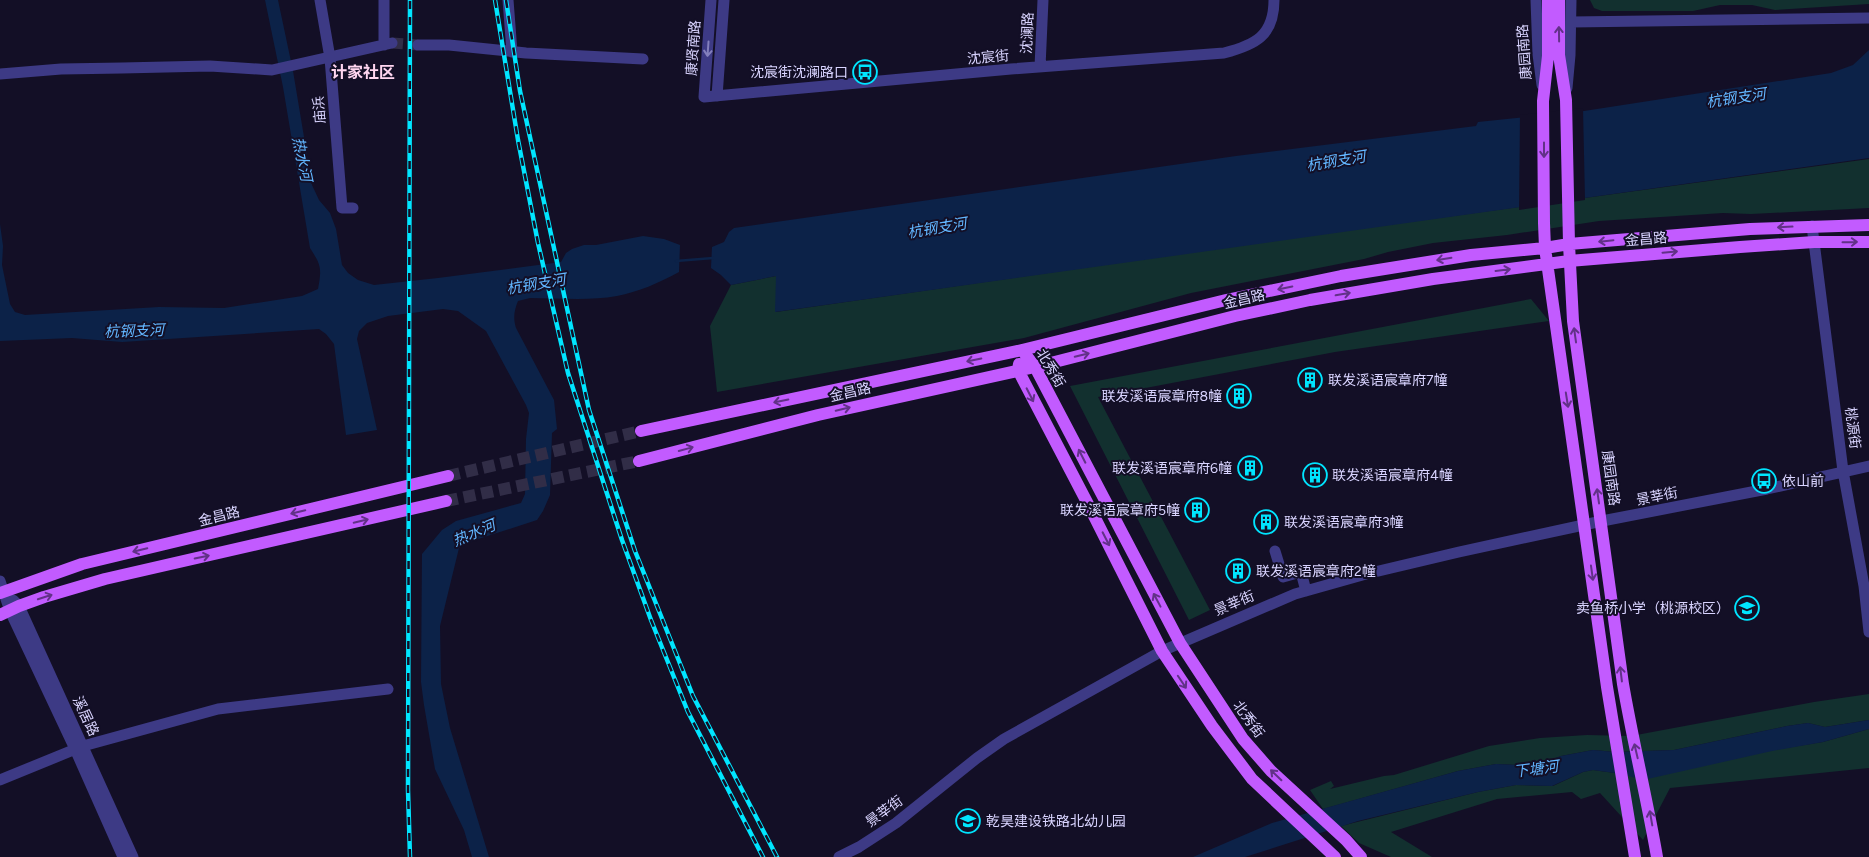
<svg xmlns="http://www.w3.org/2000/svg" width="1869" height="857" font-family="Figtree,'Noto Sans SC',sans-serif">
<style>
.green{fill:#12302f}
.water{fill:#0c2248}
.pier{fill:#130f26}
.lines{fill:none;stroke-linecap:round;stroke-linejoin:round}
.stream{stroke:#0c2248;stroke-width:2.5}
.minor-tunnel{stroke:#312d47;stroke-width:11;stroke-dasharray:11 5.5;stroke-linecap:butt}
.major-tunnel{stroke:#312d47;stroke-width:12;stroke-dasharray:12 6;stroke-linecap:butt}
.minor{stroke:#3d3a85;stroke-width:11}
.major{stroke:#c25bff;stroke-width:12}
.rail-casing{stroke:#00e5ff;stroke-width:4.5}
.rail{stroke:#130f26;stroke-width:2.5;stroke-dasharray:8;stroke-linecap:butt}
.oneway{stroke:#623188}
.oneway2{stroke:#837fbc}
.labels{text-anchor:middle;stroke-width:4;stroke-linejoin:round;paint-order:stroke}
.street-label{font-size:14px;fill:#d9d4ff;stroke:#130f26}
.poi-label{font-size:14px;fill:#d9d4ff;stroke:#130f26;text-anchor:start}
.water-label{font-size:15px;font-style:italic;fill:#62b6ff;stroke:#130f26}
.quarter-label{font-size:16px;font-weight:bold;fill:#ffd6f0;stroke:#130f26}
</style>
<rect width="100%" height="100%" fill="#130f26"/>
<!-- green -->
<path class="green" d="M1590 0H1869V4L1775 10 1752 5H1720L1693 11H1602L1594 8Z
M1869 159V208L1751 214 1723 213 1599 221 1507 235 1433 243 1388 252 1364 259 1191 293 1024 338 717 392 710 326 731 285 776 276V312L1256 243Z
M1531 299 1549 321 1335 352 1098 397 1210 610 1189 620 1070 386Z
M1869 694V720L1825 727 1808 723 1787 726 1674 750 1615 752 1593 750 1561 756 1543 763 1518 765 1496 764 1458 771 1323 809 1310 790 1331 781 1334 786 1330 789 1384 776 1394 775 1489 746 1540 738 1587 735 1631 736 1814 702Z
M1869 729V768L1670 788 1643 840 1600 793 1581 799 1572 792 1497 799 1391 832 1432 857H1391L1359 843 1341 826 1478 792 1516 785 1553 786 1583 772 1593 770 1622 774 1823 742Z"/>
<!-- water -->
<path class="water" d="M265 0H278L293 71 312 185 319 200 330 213 336 229 342 265 348 273 358 280 374 285 438 278 561 262 566 253 572 249 584 245H596L643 236 664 239 680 245 679 272C659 283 638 292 617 296 589 301 558 298 530 298L518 301C514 311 513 318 516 328L554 400 557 429 552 433 550 495 543 511 537 520 469 542 459 548 440 626 441 684 450 728 489 857H472L464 830 435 769 424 705 421 682 422 554 442 530 456 521 521 503 525 494 526 439 529 413 526 405 486 331 458 311 443 309 388 316 367 323 359 331 357 339 377 430 346 435 334 344 326 334 319 329 122 342 72 338 0 341V224L3 246 2 265 10 304 15 312 25 315 159 307 224 308 302 296 318 289C322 268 321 265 310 248L283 87Z
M1869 50V158L775 312 776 276 731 285 721 275 711 268 712 247 724 242 729 232 734 228 1236 156 1476 126 1478 122 1584 111 1831 73 1853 65Z
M1869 720V729L1823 742 1772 751 1643 780 1622 774 1593 770 1583 772 1552 786 1516 785 1478 792 1358 821 1245 857H1193L1272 823 1458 771 1496 764 1518 765 1543 763 1561 756 1593 750 1615 752 1674 750 1787 726 1808 723 1825 727Z"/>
<!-- pier -->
<path class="pier" d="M1583 108 1585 200 1519 210 1520 115Z"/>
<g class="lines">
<!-- stream -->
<path class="stream" d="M676 261 713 258"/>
<!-- minor-tunnel -->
<path class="minor-tunnel" d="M392 43 418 45"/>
<!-- major-tunnel -->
<path class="major-tunnel" d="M448 476 641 431
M446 501 639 461"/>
<!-- minor -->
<path class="minor" d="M320 0 330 58 342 208H353
M508 0 512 52
M711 0 704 97 1011 69 1224 53C1255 45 1274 36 1274 0
M1536 0 1538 54 1542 85
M1571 22 1869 18
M384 45V0
M418 45H449L526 53 643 59
M1040 67 1043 0
M0 74 61 69 122 68 210 66 272 70 392 43
M1567 88 1570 55 1571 0
M717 96 724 0
M1812 226 1843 471 1864 586 1869 632
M1275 551 1283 577 1301 572 1306 591
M0 581 10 611 75 749 123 857
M13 600 19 606 133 857
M0 780 83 746 218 709 388 689
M839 857 859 847 896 823 977 758 1004 739 1162 651 1295 594 1366 574 1459 552 1602 521 1767 489 1869 466"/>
<!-- major -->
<path class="major" d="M1548 0V56L1543 101 1544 223 1545 248 1607 687 1635 857
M1559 0V55L1566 100 1569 244 1573 321 1623 684C1633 742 1647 799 1657 857
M1022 350 1035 367 1180 643 1243 739 1271 771 1346 840 1361 857
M1019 364 1018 370 1089 506 1162 651 1212 726 1252 779 1335 857
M641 431 1022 350 1226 300 1341 276 1471 255 1545 248 1569 244 1750 229 1869 225
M639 461 818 415 1035 367 1235 316 1310 300 1433 279 1569 261 1740 247 1814 242H1869
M0 593 82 564 448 476
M0 615 19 606 44 597 105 579 446 501"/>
<!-- rail casing -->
<g class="rail-casing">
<path id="rail" d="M495 0 518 140 538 243 568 373 622 540 651 620 688 712 763 857
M506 0 520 91 589 410 635 551 693 696 777 857
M410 857 408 790 410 0"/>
</g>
<!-- rail -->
<use href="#rail" class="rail"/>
</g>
<!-- one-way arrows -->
<defs><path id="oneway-shaft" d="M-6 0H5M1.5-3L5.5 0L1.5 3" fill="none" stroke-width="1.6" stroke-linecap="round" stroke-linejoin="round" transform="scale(1.25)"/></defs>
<g class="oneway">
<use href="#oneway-shaft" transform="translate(1559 34) rotate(-91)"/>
<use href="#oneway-shaft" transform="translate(1544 150) rotate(90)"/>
<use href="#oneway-shaft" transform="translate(1785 227) rotate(177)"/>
<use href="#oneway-shaft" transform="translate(1606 241) rotate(174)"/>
<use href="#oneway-shaft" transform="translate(1850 242) rotate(-1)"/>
<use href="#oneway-shaft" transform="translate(1670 252) rotate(-5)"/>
<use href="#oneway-shaft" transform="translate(1444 259) rotate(171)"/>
<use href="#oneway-shaft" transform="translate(1503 270) rotate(-7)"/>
<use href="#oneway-shaft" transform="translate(1285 288) rotate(168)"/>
<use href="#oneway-shaft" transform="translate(1343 294) rotate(-10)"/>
<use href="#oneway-shaft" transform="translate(1575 335) rotate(-98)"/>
<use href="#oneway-shaft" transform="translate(1082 355) rotate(-14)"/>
<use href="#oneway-shaft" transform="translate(974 360) rotate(168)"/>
<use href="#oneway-shaft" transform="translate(1030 395) rotate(63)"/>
<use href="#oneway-shaft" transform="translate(1567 400) rotate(81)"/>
<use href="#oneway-shaft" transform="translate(781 401) rotate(168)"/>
<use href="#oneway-shaft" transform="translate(843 409) rotate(-13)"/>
<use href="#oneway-shaft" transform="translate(686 449) rotate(-15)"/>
<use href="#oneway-shaft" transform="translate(1082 456) rotate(-117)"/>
<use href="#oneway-shaft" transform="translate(1598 496) rotate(-98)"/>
<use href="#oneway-shaft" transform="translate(298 512) rotate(166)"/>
<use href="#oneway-shaft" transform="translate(361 521) rotate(-13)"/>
<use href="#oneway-shaft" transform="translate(1106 539) rotate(63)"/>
<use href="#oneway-shaft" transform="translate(140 550) rotate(167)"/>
<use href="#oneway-shaft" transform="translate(202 557) rotate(-12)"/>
<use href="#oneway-shaft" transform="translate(1592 573) rotate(82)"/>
<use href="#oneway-shaft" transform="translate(45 597) rotate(-18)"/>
<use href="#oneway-shaft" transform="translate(1157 600) rotate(-118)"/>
<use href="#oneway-shaft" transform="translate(1621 674) rotate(-97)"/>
<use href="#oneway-shaft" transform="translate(1182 682) rotate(56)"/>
<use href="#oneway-shaft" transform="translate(1636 751) rotate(-103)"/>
<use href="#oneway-shaft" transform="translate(1276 775) rotate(-136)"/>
<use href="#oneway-shaft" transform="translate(1651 818) rotate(-100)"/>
</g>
<use class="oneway2" href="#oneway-shaft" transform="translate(708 49) rotate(94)"/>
<!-- icons -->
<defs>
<g id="bus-ring" transform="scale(1.25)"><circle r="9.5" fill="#130f26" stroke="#00e5ff" stroke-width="1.5"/><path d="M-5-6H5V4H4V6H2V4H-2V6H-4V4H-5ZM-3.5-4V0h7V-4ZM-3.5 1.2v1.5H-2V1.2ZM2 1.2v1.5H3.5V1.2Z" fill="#00e5ff"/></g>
<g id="building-ring" transform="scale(1.25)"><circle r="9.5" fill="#130f26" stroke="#00e5ff" stroke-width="1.5"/><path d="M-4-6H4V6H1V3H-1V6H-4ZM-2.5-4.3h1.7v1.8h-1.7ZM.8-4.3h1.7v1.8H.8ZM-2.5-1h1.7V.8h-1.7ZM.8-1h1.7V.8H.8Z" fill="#00e5ff"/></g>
<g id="school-ring" transform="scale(1.25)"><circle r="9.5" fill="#130f26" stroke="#00e5ff" stroke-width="1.5"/><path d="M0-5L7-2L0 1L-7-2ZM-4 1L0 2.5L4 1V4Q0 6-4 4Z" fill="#00e5ff"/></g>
</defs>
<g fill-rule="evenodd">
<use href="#bus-ring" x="865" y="72"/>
<use href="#building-ring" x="1310" y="380"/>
<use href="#building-ring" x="1239" y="396"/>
<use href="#building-ring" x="1250" y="468"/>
<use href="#building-ring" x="1315" y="475"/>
<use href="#bus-ring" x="1764" y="481"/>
<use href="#building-ring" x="1197" y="510"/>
<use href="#building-ring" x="1266" y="522"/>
<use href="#building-ring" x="1238" y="571"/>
<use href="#school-ring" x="1747" y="608"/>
<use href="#school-ring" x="968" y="821"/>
</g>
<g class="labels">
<!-- street labels -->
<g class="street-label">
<text transform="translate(1027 33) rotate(-87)" y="5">沈澜路</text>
<text transform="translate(693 48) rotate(-86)" y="5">康贤南路</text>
<text transform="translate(1524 52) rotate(-94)" y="5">康园南路</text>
<text transform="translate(988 57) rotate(-5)" y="5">沈宸街</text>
<text transform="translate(319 110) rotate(-94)" y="5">庙浜</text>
<text transform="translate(1646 239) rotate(-5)" y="5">金昌路</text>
<text transform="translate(1244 299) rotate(-13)" y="5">金昌路</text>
<text transform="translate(1051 368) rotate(59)" y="5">北秀街</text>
<text transform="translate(850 392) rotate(-13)" y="5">金昌路</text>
<text transform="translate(1853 428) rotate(83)" y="5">桃源街</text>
<text transform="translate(1611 478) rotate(82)" y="5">康园南路</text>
<text transform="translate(1657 496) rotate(-11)" y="5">景莘街</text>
<text transform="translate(219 516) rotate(-14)" y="5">金昌路</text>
<text transform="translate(1234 603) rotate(-23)" y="5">景莘街</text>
<text transform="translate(86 716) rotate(65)" y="5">溪居路</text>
<text transform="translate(1249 719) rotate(54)" y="5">北秀街</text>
<text transform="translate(884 811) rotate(-36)" y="5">景莘街</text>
</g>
<!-- poi labels -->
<g class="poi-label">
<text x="848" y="77" text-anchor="end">沈宸街沈澜路口</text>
<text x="1328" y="385">联发溪语宸章府7幢</text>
<text x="1222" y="401" text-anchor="end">联发溪语宸章府8幢</text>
<text x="1232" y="473" text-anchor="end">联发溪语宸章府6幢</text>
<text x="1332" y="480">联发溪语宸章府4幢</text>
<text x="1782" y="486">依山前</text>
<text x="1180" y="515" text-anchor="end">联发溪语宸章府5幢</text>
<text x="1284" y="527">联发溪语宸章府3幢</text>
<text x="1256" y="576">联发溪语宸章府2幢</text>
<text x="1730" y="613" text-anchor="end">卖鱼桥小学（桃源校区）</text>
<text x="986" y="826">乾昊建设铁路北幼儿园</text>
</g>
<!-- water labels -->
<g class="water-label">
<text transform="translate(1736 98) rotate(-8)" y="5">杭钢支河</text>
<text transform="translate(302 159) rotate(78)" y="5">热水河</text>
<text transform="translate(1336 161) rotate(-9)" y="5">杭钢支河</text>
<text transform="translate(937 228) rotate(-9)" y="5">杭钢支河</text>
<text transform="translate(536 284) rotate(-9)" y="5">杭钢支河</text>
<text transform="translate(134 331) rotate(-2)" y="5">杭钢支河</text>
<text transform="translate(474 533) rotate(-23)" y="5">热水河</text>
<text transform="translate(1536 769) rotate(-7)" y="5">下塘河</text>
</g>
<!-- quarter labels -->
<g class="quarter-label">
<text x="363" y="78">计家社区</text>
</g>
</g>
</svg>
